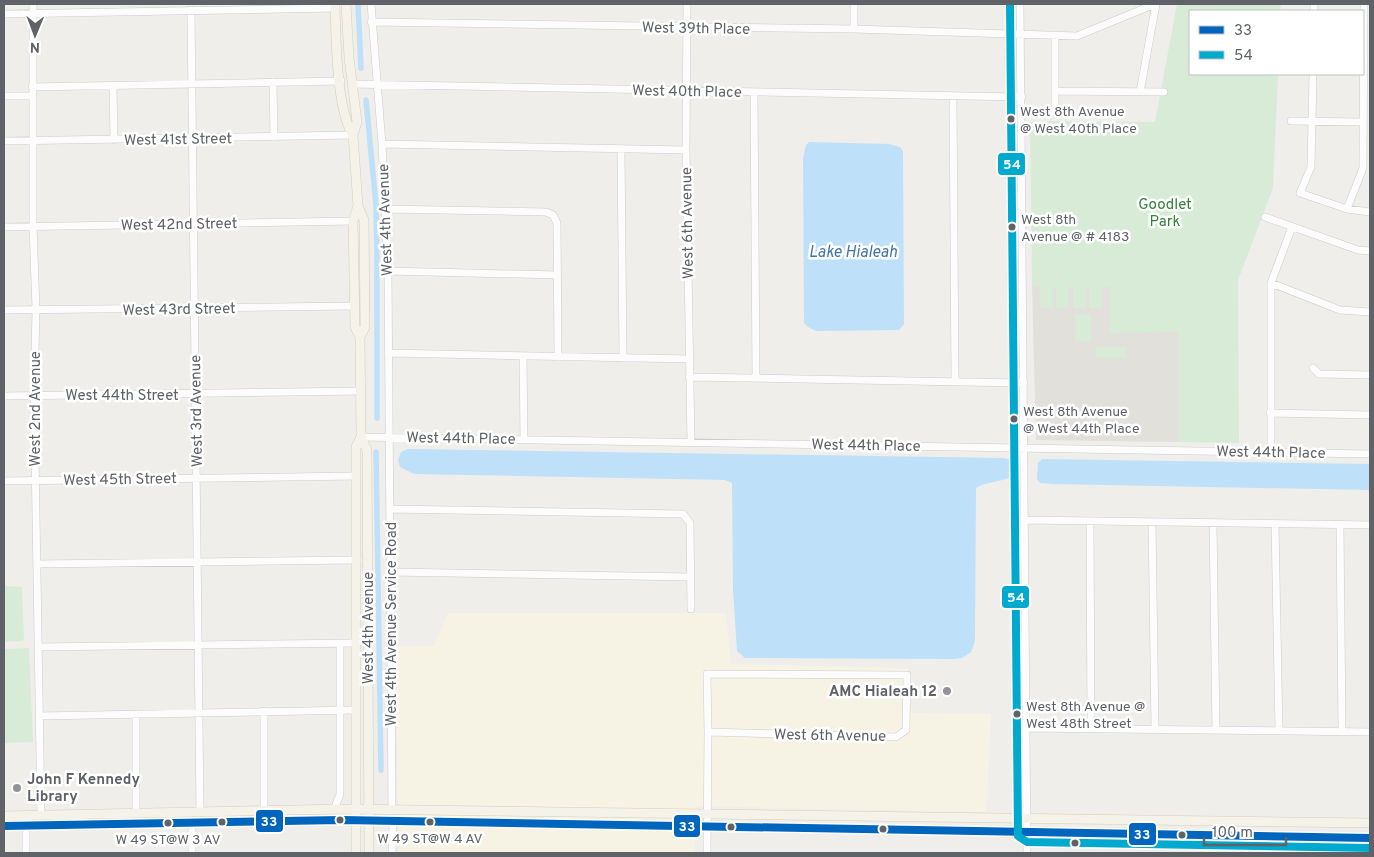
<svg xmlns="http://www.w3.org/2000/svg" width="1374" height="857" font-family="Overpass,sans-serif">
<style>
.commercial{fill:#f7f3e4}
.education{fill:#e2e0da}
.green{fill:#d8ebd6}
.water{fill:#bfe0f9}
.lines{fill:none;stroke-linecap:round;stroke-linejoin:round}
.canal{stroke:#bfe0f9;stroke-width:5.5}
.minor-casing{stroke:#cbcccc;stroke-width:8}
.major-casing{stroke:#d7ceb8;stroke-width:10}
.minor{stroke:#fdfcfc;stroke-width:7}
.major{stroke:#f4f2e9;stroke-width:9}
.bus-1-casing{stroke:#fff;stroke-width:11}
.bus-2-casing{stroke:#fff;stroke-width:11}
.bus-1{stroke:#0065bd;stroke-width:8}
.bus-2{stroke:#00a9ce;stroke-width:8}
.bus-dot{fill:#5f6368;stroke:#fff;stroke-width:2}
.poi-dot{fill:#919496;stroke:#fff;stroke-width:2}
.labels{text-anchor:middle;stroke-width:5;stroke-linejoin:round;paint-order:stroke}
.bus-label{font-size:14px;fill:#5f6368;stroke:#fff;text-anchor:start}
.street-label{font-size:15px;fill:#5f6368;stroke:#fff}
.park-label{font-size:15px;fill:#348238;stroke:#fff}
.poi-label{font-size:15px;font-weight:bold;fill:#5f6368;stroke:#fff;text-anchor:end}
.water-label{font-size:16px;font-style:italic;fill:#4174aa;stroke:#fff}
.line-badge{stroke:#fff;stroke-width:2}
.badge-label{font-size:14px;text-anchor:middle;font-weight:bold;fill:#fff}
</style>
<rect width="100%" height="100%" fill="#efeeea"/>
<!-- commercial -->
<path class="commercial" d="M448 613H726L731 664 908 668 912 713 991 714 986 812 695 806V853H399L396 646H434Z"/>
<!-- education -->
<path class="education" d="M1032 286 1110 287 1111 332H1178V442L1036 440Z"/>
<!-- green -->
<path class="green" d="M1177 4H1281L1280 11H1190V74H1278L1273 188 1238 280 1239 443 1178 442V332L1110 333V287H1102V308H1089V287H1086V308H1073V286L1068 287V308H1056V287L1053 286V308H1040V286H1032L1030 121 1155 122Z
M1075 314H1091V341H1075Z
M1096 347H1126V358H1096Z
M4 586 22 587 24 639 21 641 4 642Z
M29 648 33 742 4 743V649Z"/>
<!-- water -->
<path class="water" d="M809 142 889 144 900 147 903 151 904 324 899 330 816 331 808 327 804 323 803 158 806 145Z
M408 449 1003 458 1012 460V476C1000 483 987 481 976 488L975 641 971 652 962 658 952 659 745 658 737 651 733 590 732 483 725 480 414 474 400 467 398 460 401 452Z
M1042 459 1370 464V490L1053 484 1040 483 1037 479 1038 463Z"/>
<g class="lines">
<!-- canal -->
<path class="canal" d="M358 4 361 68
M366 100 376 205 377 256V418
M376 452 381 770"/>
<!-- minor casing -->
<g class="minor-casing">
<path id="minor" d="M33 4V226L36 310 34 395 41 815
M371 4 382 144 388 271 392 810
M687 4 686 150 691 442
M854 4V29
M1020 4 1027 853
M191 10 200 812
M1314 11V4
M4 14 336 8
M371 22 854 29 1077 36 1155 4
M1313 74 1311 167 1300 193 1347 209 1370 212
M273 82 274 137
M352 84 1022 97
M113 86 114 140
M32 87 341 81
M1056 91 1164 92
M1140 92 1156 4
M754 93 756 377
M4 96H32
M953 96 955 380
M1055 113V36
M1291 121 1363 122
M4 141 353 135
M382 144 686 150
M621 150 623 358
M385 209 546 212 553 215 557 223 558 357
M1347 209 1363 168 1364 4
M1265 217 1358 250 1370 251
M4 227 353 221
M388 271 557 275
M1271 283 1340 310 1370 312
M4 310 355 306
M388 353 689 359
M523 356 524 439
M1313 368 1319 374 1370 375
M689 377 1024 383
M4 396 361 391
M1270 413 1370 415
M361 437 1370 454
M1271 452V283L1292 227
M4 481 356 476
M390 509 683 514 690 523 691 609
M1024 520 1370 525
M1090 521 1091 728
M1152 522 1155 728
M1213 523 1216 730
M1275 524 1279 731
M1340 525 1342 732
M37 564 357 560
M390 572 691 577
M38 647 357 643
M264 711V811
M136 714V813
M39 716 355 710
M1026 728 1370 732
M334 810 340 794V643
M26 826V853
M192 853V822
M392 853 393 822
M707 853 708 732 896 737 906 730 907 675 707 674 708 732"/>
</g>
<!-- major casing -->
<g class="major-casing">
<path id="major" d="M335 4C336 36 336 109 353 135
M346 4 349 57 357 122 353 135 358 206 364 220 365 327 360 337
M361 437 367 450 369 853
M4 816 345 809 1370 823
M4 826 342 820 1370 838
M356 853V447L361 437 360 337 355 327 353 221 358 206"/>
</g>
<!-- minor -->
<use href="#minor" class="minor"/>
<!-- major -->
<use href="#major" class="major"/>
<!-- bus-1 casing -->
<g class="bus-1-casing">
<path id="bus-1" d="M4 826 342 820 1370 838"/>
</g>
<!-- bus-2 casing -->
<g class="bus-2-casing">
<path id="bus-2" d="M1010 4 1018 836 1027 842 1370 848"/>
</g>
<!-- bus-1 -->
<use href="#bus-1" class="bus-1"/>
<!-- bus-2 -->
<use href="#bus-2" class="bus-2"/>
</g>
<!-- markers -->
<g class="bus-dot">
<circle cx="1011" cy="119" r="4.5"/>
<circle cx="1012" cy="227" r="4.5"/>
<circle cx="1014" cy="419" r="4.5"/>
<circle cx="1017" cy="714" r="4.5"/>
<circle cx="340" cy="820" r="4.5"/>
<circle cx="222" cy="822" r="4.5"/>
<circle cx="430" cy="822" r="4.5"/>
<circle cx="168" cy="823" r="4.5"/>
<circle cx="731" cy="827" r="4.5"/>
<circle cx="883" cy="829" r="4.5"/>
<circle cx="1182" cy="835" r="4.5"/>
<circle cx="1075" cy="843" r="4.5"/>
</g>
<g class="poi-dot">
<circle cx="947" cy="691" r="5"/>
<circle cx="17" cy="788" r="5"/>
</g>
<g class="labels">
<!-- bus labels -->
<g class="bus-label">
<text x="1020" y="116">West 8th Avenue<tspan x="1020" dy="17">@ West 40th Place</tspan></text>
<text x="1021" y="224">West 8th<tspan x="1021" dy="17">Avenue @ # 4183</tspan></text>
<text x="1023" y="416">West 8th Avenue<tspan x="1023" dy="17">@ West 44th Place</tspan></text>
<text x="1026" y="711">West 8th Avenue @<tspan x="1026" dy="17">West 48th Street</tspan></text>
<text x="430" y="843" text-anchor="middle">W 49 ST@W 4 AV</text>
<text x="168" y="844" text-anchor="middle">W 49 ST@W 3 AV</text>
</g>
<!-- street labels -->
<g class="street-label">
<text transform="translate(696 28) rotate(1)" y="5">West 39th Place</text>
<text transform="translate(687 91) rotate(1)" y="5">West 40th Place</text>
<text transform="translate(178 139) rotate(-1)" y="5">West 41st Street</text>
<text transform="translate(385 220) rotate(-92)" y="5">West 4th Avenue</text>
<text transform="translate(687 223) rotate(-91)" y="5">West 6th Avenue</text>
<text transform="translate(179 224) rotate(-1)" y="5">West 42nd Street</text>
<text transform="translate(179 309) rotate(-1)" y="5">West 43rd Street</text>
<text x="122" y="400">West 44th Street</text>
<text transform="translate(35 409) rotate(-90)" y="5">West 2nd Avenue</text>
<text transform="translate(196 411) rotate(-91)" y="5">West 3rd Avenue</text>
<text transform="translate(461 438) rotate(1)" y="5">West 44th Place</text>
<text transform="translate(866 445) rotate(1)" y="5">West 44th Place</text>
<text transform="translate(1271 452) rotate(1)" y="5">West 44th Place</text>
<text transform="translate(120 479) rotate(-1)" y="5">West 45th Street</text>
<text transform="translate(391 624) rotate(-90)" y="5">West 4th Avenue Service Road</text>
<text transform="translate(368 628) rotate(-90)" y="5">West 4th Avenue</text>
<text transform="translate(830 735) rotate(1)" y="5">West 6th Avenue</text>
</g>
<!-- park labels -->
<g class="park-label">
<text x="1165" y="209">Goodlet<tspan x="1165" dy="17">Park</tspan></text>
</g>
<!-- poi labels -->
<g class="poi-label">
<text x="937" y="696">AMC Hialeah 12</text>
<text x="27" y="784" text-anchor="start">John F Kennedy<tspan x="27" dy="17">Library</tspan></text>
</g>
<!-- water labels -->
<g class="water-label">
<text x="853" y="257">Lake Hialeah</text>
</g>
</g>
<g class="line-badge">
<rect x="997" y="152" width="29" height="24" rx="5" fill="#00a9ce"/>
<rect x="1001" y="585" width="29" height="24" rx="5" fill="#00a9ce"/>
<rect x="255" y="809" width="29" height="24" rx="5" fill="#0065bd"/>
<rect x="673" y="814" width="28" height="24" rx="5" fill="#0065bd"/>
<rect x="1128" y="822" width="29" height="24" rx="5" fill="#0065bd"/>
</g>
<g class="badge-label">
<text x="1012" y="169">54</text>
<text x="1016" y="602">54</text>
<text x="269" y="826">33</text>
<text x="687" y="831">33</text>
<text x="1142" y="839">33</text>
</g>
<!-- border -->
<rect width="1374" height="857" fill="none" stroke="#5f6368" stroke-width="10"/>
<!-- legend -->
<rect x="1189" y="10" width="175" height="65" fill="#ffffff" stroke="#bfc1c3"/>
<rect x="1199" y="26" width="25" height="8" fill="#0065bd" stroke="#bfc1c3"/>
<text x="1234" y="35" font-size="15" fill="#5f6368">33</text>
<rect x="1199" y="51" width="25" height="8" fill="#00a9ce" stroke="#bfc1c3"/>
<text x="1234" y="60" font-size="15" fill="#5f6368">54</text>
<!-- north arrow -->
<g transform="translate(35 35) rotate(181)" stroke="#ffffff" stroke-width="4" paint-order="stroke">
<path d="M0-4L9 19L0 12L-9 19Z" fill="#5f6368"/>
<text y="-8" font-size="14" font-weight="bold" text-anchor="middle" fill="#5f6368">N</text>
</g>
<!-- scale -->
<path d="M1204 837v8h82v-8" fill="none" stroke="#5f6368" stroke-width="2.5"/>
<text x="1212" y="837" font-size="15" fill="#5f6368" stroke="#ffffff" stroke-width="4" paint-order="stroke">100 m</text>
</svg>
